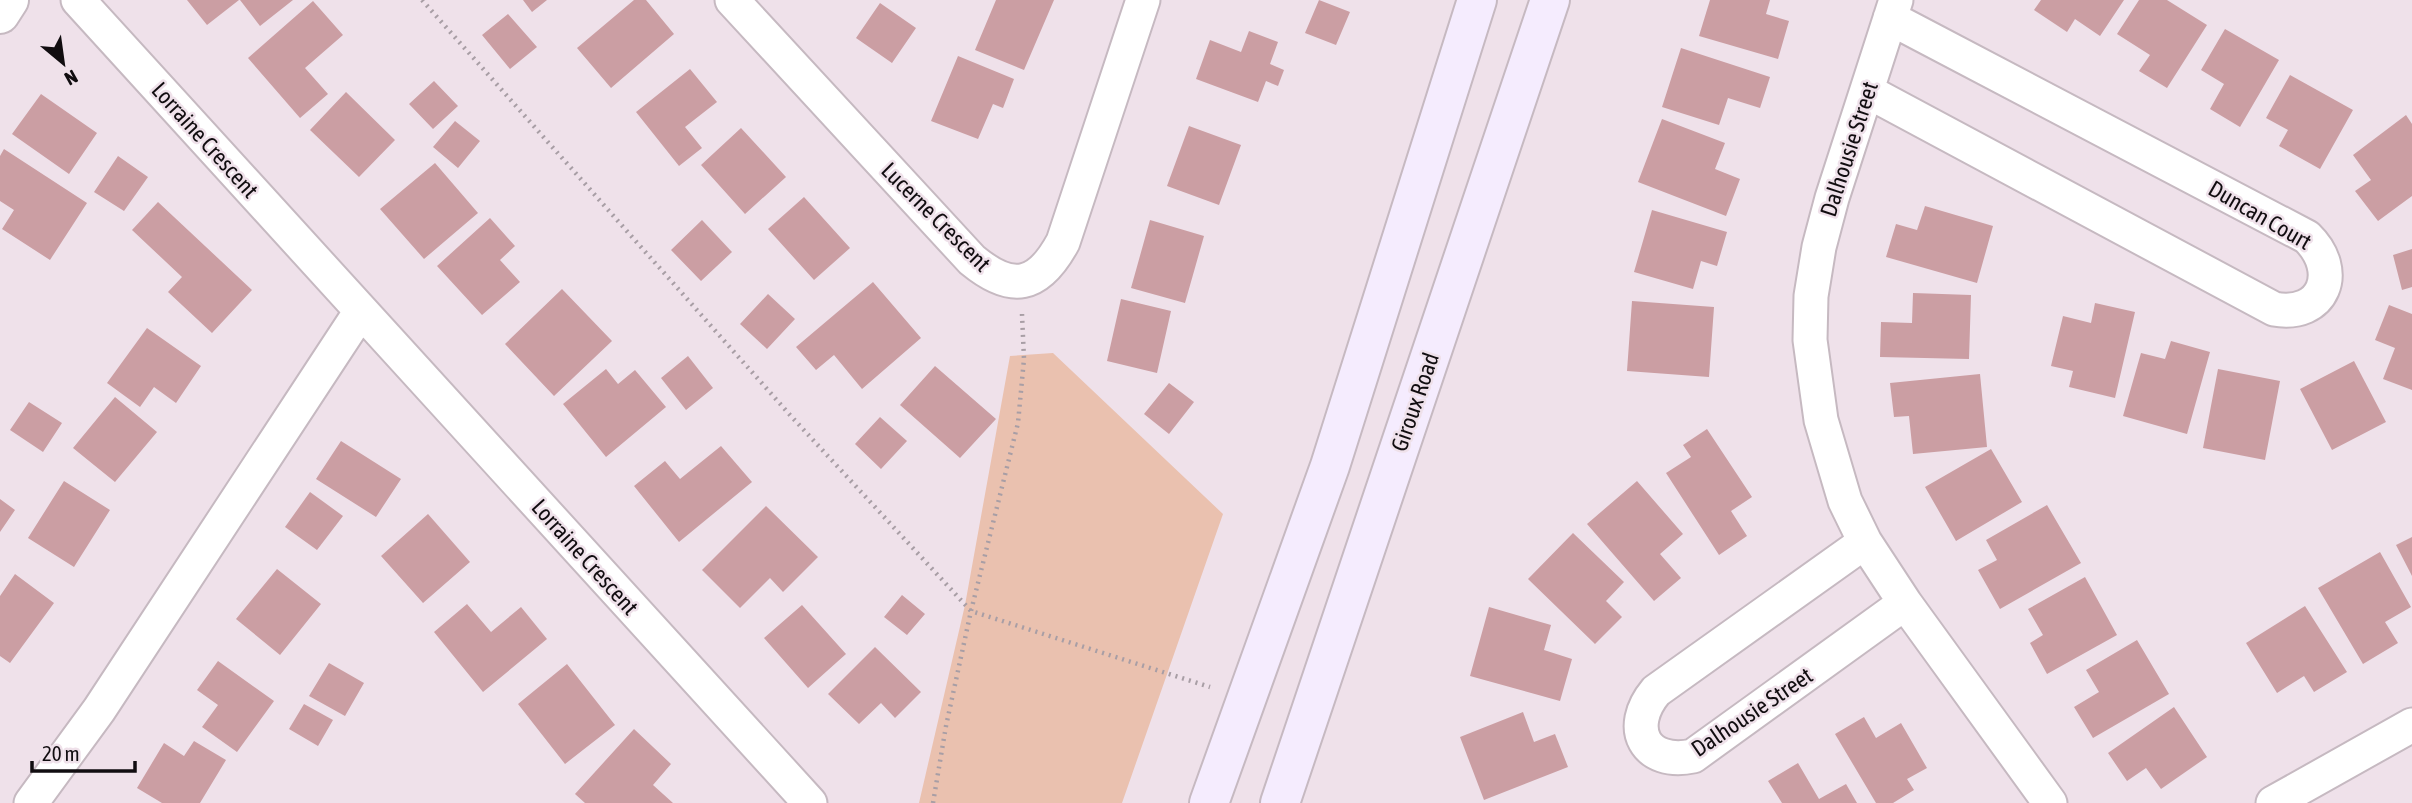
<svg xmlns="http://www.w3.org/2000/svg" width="2412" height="803" font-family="'Asap Condensed',sans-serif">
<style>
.green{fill:#eac1af}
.building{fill:#cb9ea3}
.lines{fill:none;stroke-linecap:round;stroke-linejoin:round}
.minor-casing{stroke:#c6b9c1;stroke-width:37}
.tertiary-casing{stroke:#c6b9c1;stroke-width:42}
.secondary-casing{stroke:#c6b9c1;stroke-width:42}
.path{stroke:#a89ea5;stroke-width:4.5;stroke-dasharray:2 5;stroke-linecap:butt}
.minor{stroke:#fff;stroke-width:33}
.tertiary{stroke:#fff;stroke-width:38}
.secondary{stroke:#f5ecfe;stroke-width:38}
.labels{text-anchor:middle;stroke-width:5;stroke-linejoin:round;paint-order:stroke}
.street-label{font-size:23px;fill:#110d10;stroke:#efe1ea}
</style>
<rect width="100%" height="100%" fill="#efe1ea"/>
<!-- green -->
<path class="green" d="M1053 353 1223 514 1122 803H919L965 605 1010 356Z"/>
<!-- building -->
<path class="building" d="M187 0H239L207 25Z
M240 0H293L260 26Z
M523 0H547L532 12Z
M634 0H646L674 34 611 88 577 48Z
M996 0H1054L1024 70 975 50Z
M1319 0 1350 12 1336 45 1305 33Z
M1710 0H1770L1766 14 1789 21 1778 59 1699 36Z
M2041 0H2124L2100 36 2075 19 2067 32 2034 10Z
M2139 0H2167L2207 25 2167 88 2139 71 2150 55 2117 34Z
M313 1 343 35 305 68 328 94 300 118 248 58Z
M880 3 916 28 892 63 856 38Z
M508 14 537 47 510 69 482 35Z
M2225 29 2279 60 2240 127 2210 109 2224 84 2201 70Z
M1249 31 1278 42 1270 64 1284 70 1278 86 1266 81 1258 102 1196 79 1210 40 1241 52Z
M1681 48 1770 77 1760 108 1728 98 1719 125 1662 107Z
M958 56 1014 79 1003 108 993 104 978 139 931 121Z
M690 69 717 102 685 127 702 148 679 166 636 112Z
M2290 75 2353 110 2320 169 2279 146 2288 130 2266 118Z
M434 81 458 106 433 129 409 104Z
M346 92 395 140 359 177 310 130Z
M41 94 97 133 69 174 12 134Z
M2406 115 2412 124V196L2378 221 2355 191 2371 180 2353 155Z
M1662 119 1725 143 1715 169 1740 179 1726 216 1638 182Z
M455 121 480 141 458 168 433 147Z
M1189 126 1241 145 1219 205 1167 186Z
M741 128 786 177 745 214 701 165Z
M4 149 87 203 50 260 2 229 14 210 0 201V156Z
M118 156 148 177 124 211 94 192Z
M435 163 478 213 424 259 380 209Z
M804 197 850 248 814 280 768 229Z
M158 202 252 290 212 333 168 292 182 277 132 230Z
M1925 206 1993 226 1977 283 1886 257 1896 224 1917 230Z
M1652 210 1727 232 1717 266 1701 261 1693 289 1634 272Z
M490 218 515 246 500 260 520 282 482 315 437 266Z
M702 220 732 252 701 281 671 250Z
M1150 220 1204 236 1185 303 1131 288Z
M2412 249V287L2402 290 2393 255Z
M873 282 921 338 862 389 834 355 816 370 796 347Z
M562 289 612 341 554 396 505 344Z
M1913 293 1971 295 1969 359 1880 357 1881 322 1912 323Z
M768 294 795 319 767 349 740 324Z
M1121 299 1171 311 1157 373 1107 361Z
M1632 301 1714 307 1709 377 1627 371Z
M2095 303 2135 312 2115 398 2069 387 2073 371 2051 366 2063 316 2091 323Z
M2389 305 2412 314V390L2383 379 2395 348 2375 340Z
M147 328 201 366 176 403 154 387 140 407 107 383Z
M2171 341 2210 352 2187 434 2123 416 2141 353 2165 359Z
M688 356 713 388 686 410 661 378Z
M2354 361 2386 422 2332 450 2300 389Z
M935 366 996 419 960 458 900 405Z
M606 369 618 384 635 370 666 407 606 457 563 404Z
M2218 369 2280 381 2265 460 2203 448Z
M1980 374 1987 447 1913 454 1909 416 1894 417 1890 383Z
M1169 383 1194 402 1169 434 1144 414Z
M115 397 157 432 115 482 73 448Z
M29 402 62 423 43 452 10 430Z
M880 417 907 441 881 469 855 444Z
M1707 429 1752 497 1731 511 1747 536 1719 555 1666 473 1691 457 1683 445Z
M341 441 401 479 376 517 316 479Z
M721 446 752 482 679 542 634 486 665 461 680 479Z
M1991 449 2022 502 1956 541 1925 487Z
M64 481 110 510 74 567 28 538Z
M1637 481 1683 534 1660 554 1681 578 1654 601 1587 524Z
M310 492 343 516 317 550 285 527Z
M0 499 15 510 0 532Z
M2047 505 2081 563 2000 609 1978 570 1997 560 1986 540Z
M766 506 818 557 783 592 770 578 740 608 702 570Z
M428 514 470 562 423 603 381 556Z
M1573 533 1624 582 1606 601 1622 617 1595 644 1528 579Z
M2412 537V576L2396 545Z
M2380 552 2411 607 2385 622 2398 643 2363 664 2318 588Z
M277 569 321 604 280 655 236 619Z
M15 574 54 603 10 663 0 656V596Z
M2085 577 2117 635 2047 674 2030 643 2043 635 2028 609Z
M902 595 925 614 907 635 884 617Z
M467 604 491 632 521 607 547 639 483 692 434 632Z
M802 605 846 654 808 688 764 638Z
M2305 606 2347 672 2314 692 2304 676 2277 693 2246 643Z
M1489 607 1551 625 1544 650 1572 659 1560 701 1470 676Z
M2137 640 2169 694 2093 738 2074 707 2099 692 2086 670Z
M875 647 921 692 895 718 881 703 859 724 828 694Z
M218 661 274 701 237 752 202 727 218 705 197 690Z
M329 663 364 683 345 716 309 696Z
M567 664 615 725 565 764 518 704Z
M304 704 333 720 318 746 289 729Z
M2174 707 2207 757 2161 789 2146 768 2127 781 2108 753Z
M1523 712 1534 742 1555 734 1568 767 1484 800 1460 737Z
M1864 717 1876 738 1901 723 1927 768 1907 779 1914 790 1893 803H1876L1835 734Z
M634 729 671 764 653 785 673 803H585L575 794Z
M194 741 226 760 200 803H162L137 788 164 743 184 756Z
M1798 763 1819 799 1846 784 1857 803H1782L1768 781Z"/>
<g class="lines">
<!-- minor casing -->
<g class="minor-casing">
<path id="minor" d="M78 0 810 803
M732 0 972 260C1012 293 1038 288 1063 242L1143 0
M1896 0 1832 198 1819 247 1811 296 1810 340 1821 420 1845 501 1865 542 1905 603 2050 803
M1867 91 2274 309C2324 318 2342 271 2307 237L1890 18
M1865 542 1656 691C1625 728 1645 766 1693 756L1905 603
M31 803 99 710 361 311
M2273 803 2412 725"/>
</g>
<!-- tertiary casing -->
<g class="tertiary-casing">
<path id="tertiary" d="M0 14 9 0"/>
</g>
<!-- secondary casing -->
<g class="secondary-casing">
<path id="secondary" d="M1209 803 1330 466 1477 0
M1280 803 1550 0"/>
</g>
<!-- path -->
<path class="path" d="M422 0 790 415 971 611 1210 687
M933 803 946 726 971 611 1018 423 1024 359 1022 314"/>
<!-- minor -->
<use href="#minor" class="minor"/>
<!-- tertiary -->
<use href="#tertiary" class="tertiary"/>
<!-- secondary -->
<use href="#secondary" class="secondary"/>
</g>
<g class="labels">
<!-- street labels -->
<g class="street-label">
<text transform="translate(205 140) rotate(48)" y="8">Lorraine Crescent</text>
<text transform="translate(1849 149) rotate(-72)" y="8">Dalhousie Street</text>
<text transform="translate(2260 215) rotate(30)" y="8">Duncan Court</text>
<text transform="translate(936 217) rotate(45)" y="8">Lucerne Crescent</text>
<text transform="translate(1415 402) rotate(-71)" y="8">Giroux Road</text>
<text transform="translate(585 557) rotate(48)" y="8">Lorraine Crescent</text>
<text transform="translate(1752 712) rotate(-34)" y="8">Dalhousie Street</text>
</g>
</g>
<!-- north arrow -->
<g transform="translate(63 63) rotate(151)" stroke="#efe1ea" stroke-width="5" paint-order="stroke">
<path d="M0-5L12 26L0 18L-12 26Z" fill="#110d10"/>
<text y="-10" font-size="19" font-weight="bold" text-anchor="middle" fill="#110d10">N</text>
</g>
<!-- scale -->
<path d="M32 761v10h103v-10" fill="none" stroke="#110d10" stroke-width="3.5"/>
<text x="42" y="761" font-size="21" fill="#110d10" stroke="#efe1ea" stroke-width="5" paint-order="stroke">20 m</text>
</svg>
